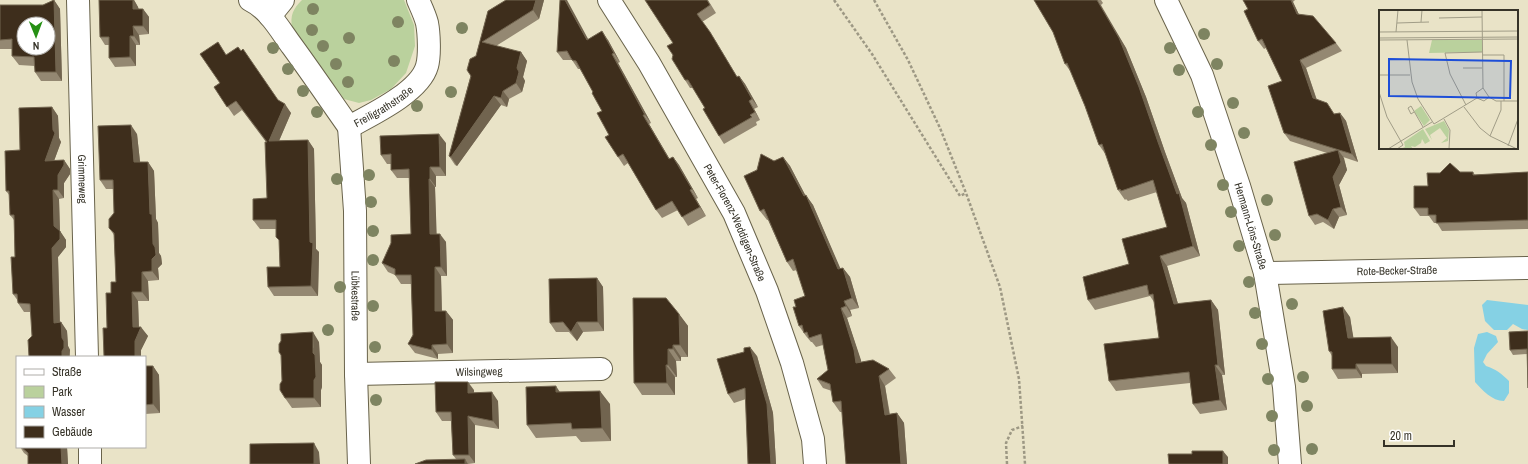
<svg xmlns="http://www.w3.org/2000/svg" width="1528" height="464" font-family="'Archivo Narrow',sans-serif">
<style>
.green{fill:#bad19d}
.water{fill:#85d1e4}
.lines{fill:none;stroke-linecap:round;stroke-linejoin:round}
.minor-casing{stroke:#69634b;stroke-width:24}
.path{stroke:#9d9884;stroke-width:2.5;stroke-dasharray:3 2;stroke-linecap:butt}
.minor{stroke:#fff;stroke-width:22}
.tree{fill:#7e8461}
.wall{fill:#948872}
.shaded-wall{fill:#71644f}
.building{fill:#3e2e1c;stroke:#71644f;fill-rule:evenodd}
.labels{text-anchor:middle;stroke-width:4;stroke-linejoin:round;paint-order:stroke}
.street-label{font-size:11px;fill:#363328;stroke:#fff}
.inset-road{fill:none;stroke:#a19d87;stroke-width:1}
.view{fill:#1d4ed8;fill-opacity:0.15;stroke:#1d4ed8;stroke-width:2}
.inset-edge{fill:none;stroke:#363328;stroke-width:2}
</style>
<rect width="100%" height="100%" fill="#e9e3c7"/>
<!-- green -->
<path class="green" d="M302 0H404L414 25 415 46 406 73 391 89 371 100 359 103 344 99 292 28C290 15 293 9 302 0Z"/>
<!-- water -->
<path class="water" d="M1487 300 1528 305V330L1522 329 1513 324 1507 330H1494L1485 321 1482 305Z
M1487 332 1496 336 1498 342 1487 354 1483 362 1486 366C1496 369 1502 374 1509 381V393L1504 401C1492 401 1482 390 1475 382L1474 348 1478 334Z"/>
<g class="lines">
<!-- minor casing -->
<g class="minor-casing">
<g id="minor">
<path id="s1" d="M78 0 87 357"/>
<path d="M250 0C269 9 280 30 292 46 311 72 330 100 349 127"/>
<path id="s2" d="M609 0 649 63 734 213 767 291 792 363 813 439 815 464"/>
<path id="s3" d="M1166 0 1202 75 1239 186 1265 273 1284 387 1290 464"/>
<path d="M270 16 283 0"/>
<path id="s4" d="M349 127 355 211 356 374 359 464"/>
<path id="s5" d="M349 127C371 115 420 92 427 66 430 56 429 33 427 23 425 15 421 7 418 0"/>
<path id="s6" d="M1265 273 1528 268"/>
<path id="s7" d="M356 374 601 369"/>
<path d="M90 447V464"/>
</g>
</g>
<!-- path -->
<path class="path" d="M834 0 872 54 960 196 966 193
M874 0 908 60 940 128 966 193 1000 287 1019 379 1025 464
M1007 464 1006 443 1012 430 1023 426"/>
<!-- minor -->
<use href="#minor" class="minor"/>
</g>
<!-- trees -->
<g class="tree">
<circle cx="313" cy="9" r="6"/>
<circle cx="398" cy="22" r="6"/>
<circle cx="462" cy="28" r="6"/>
<circle cx="312" cy="30" r="6"/>
<circle cx="1204" cy="34" r="6"/>
<circle cx="349" cy="38" r="6"/>
<circle cx="323" cy="46" r="6"/>
<circle cx="273" cy="48" r="6"/>
<circle cx="1170" cy="48" r="6"/>
<circle cx="394" cy="61" r="6"/>
<circle cx="336" cy="64" r="6"/>
<circle cx="1217" cy="64" r="6"/>
<circle cx="288" cy="69" r="6"/>
<circle cx="1179" cy="70" r="6"/>
<circle cx="348" cy="82" r="6"/>
<circle cx="303" cy="91" r="6"/>
<circle cx="451" cy="92" r="6"/>
<circle cx="1233" cy="103" r="6"/>
<circle cx="417" cy="106" r="6"/>
<circle cx="317" cy="112" r="6"/>
<circle cx="1198" cy="112" r="6"/>
<circle cx="1244" cy="133" r="6"/>
<circle cx="1211" cy="145" r="6"/>
<circle cx="369" cy="175" r="6"/>
<circle cx="337" cy="179" r="6"/>
<circle cx="1223" cy="185" r="6"/>
<circle cx="1267" cy="200" r="6"/>
<circle cx="371" cy="202" r="6"/>
<circle cx="1231" cy="212" r="6"/>
<circle cx="373" cy="231" r="6"/>
<circle cx="1275" cy="235" r="6"/>
<circle cx="1239" cy="246" r="6"/>
<circle cx="373" cy="260" r="6"/>
<circle cx="1249" cy="282" r="6"/>
<circle cx="340" cy="287" r="6"/>
<circle cx="1292" cy="304" r="6"/>
<circle cx="373" cy="306" r="6"/>
<circle cx="1255" cy="313" r="6"/>
<circle cx="328" cy="330" r="6"/>
<circle cx="1262" cy="344" r="6"/>
<circle cx="375" cy="347" r="6"/>
<circle cx="1303" cy="377" r="6"/>
<circle cx="1268" cy="379" r="6"/>
<circle cx="376" cy="400" r="6"/>
<circle cx="1307" cy="406" r="6"/>
<circle cx="1272" cy="416" r="6"/>
<circle cx="1312" cy="449" r="6"/>
<circle cx="1274" cy="450" r="6"/>
</g>
<!-- wall -->
<path class="wall" d="M54 0 60 9 62 81H41L35 72V66L19 65 12 56V49H0V5H43Z
M99 0H134L138 7 139 9H143L149 17V34L139 35 140 45H136V66L115 67 109 58V45H105L100 37Z
M544 0 539 19 496 46 521 52 527 61 523 77 525 81 522 92 509 99 507 107 501 105 457 166 455 165 449 156 488 11Z
M708 0 716 13 702 22 715 40 737 77 739 76 745 84 758 107 754 109 760 120 756 122 757 125 724 144 719 136 705 108 693 88H690L685 80 673 55V43Z
M1034 0H1101L1103 3 1101 5 1126 48 1146 97 1165 152 1182 198 1186 203 1200 256 1167 266 1178 304 1211 300 1218 310 1225 375H1222L1227 410 1200 414 1193 404 1190 383 1116 391 1109 381 1159 338 1154 302 1150 296 1095 310 1088 300 1129 264 1167 227 1157 192 1128 201 1126 199 1125 200 1118 190 1106 155 1099 145 1085 106 1071 72 1065 64 1053 32Z
M1243 0H1295L1293 2 1299 15 1336 43 1342 51 1306 68 1317 100 1334 114 1340 113 1346 121 1358 162 1343 157 1347 170 1339 185 1347 215 1339 217 1334 229 1323 222 1315 225 1309 216 1327 153 1290 141 1284 133 1282 81 1266 48 1264 49 1258 41 1248 9Z
M588 39 608 40 620 62 618 63 651 123 649 124 669 159 673 157 679 165 698 198 696 199 706 216 688 226 678 210 662 218 656 210 628 163 624 166 618 157 609 135 602 111 593 92 580 69H578L572 60H563L557 52Z
M226 55 278 100 291 113 279 141 308 140 314 149 316 249 319 252 318 296H274L268 287 280 267 279 240 276 229H260L253 220 267 198 266 142 242 110 234 116 214 87 220 83Z
M52 107 58 116 59 138 61 142 54 161 64 160 70 169V174L64 183V198L59 199 60 231 66 240V247L58 257 60 322H61L67 331 68 346 70 350V356L69 357H29L32 336 31 312H24L18 303V301L13 294 15 257 14 220 10 215V196L6 191 20 150Z
M137 134 140 162H148L154 171 156 219 158 223 159 253 161 256 162 264 158 268 159 280 148 281 149 301H138L139 327 148 336 141 350V357H104L111 293 116 282 114 235 109 228 114 213V189H106L100 180Z
M446 143V176H436V187H435L436 234 446 242 447 276H441L442 311H446L453 320V353L438 354V359L415 353 408 344 413 335 411 284H401L395 275 388 272 382 263 411 234 410 178H397L391 170V164H387L381 155Z
M783 157 790 166 805 195 813 205 840 269 843 268 850 277 859 308 850 310 852 316 847 318 861 362 889 369 896 378 885 386 890 414 897 413 904 423 907 464H846L842 412H840L833 402 832 391 823 388 817 379 828 370 823 345 816 347 812 342H811L806 336 799 326 796 307 805 296 797 270 793 271 787 262 768 220H767L760 211 774 161Z
M1460 172H1473L1475 175 1528 172V229L1442 231 1437 223H1434L1429 216H1420L1414 208 1428 186Z
M597 278 603 287 604 331 583 332 577 341 569 332H556L550 323Z
M679 314 688 326V357H681V361H676L677 377H675V395H642L634 383Z
M1350 317 1353 338 1398 347V373L1362 374V378L1338 379 1332 369V356L1329 351Z
M1528 331 1527 354 1513 355 1510 350Z
M319 342 320 362 322 365V387L321 390V407L292 408 285 398 282 381Z
M757 356 773 413 776 464H748L746 399 734 403 728 394Z
M145 366H153L159 375 160 413 145 414Z
M474 390V393L498 401 499 429 475 425V463L468 464 456 459 453 455 451 421H442L436 412Z
M560 392 610 404 611 441 581 442 576 436 536 438 527 425Z
M20 447H67L68 464 28 456 24 453Z"/>
<!-- shaded-wall -->
<path class="shaded-wall" d="M54 0 60 9 62 81 56 72Z
M133 0H134L138 7 139 17 133 9Z
M536 0H544L539 19 533 10Z
M565 0H567L593 48 587 40Z
M1097 0 1126 48 1146 97 1165 152 1182 198 1186 203 1200 256 1193 246Z
M1291 0H1292L1293 2 1303 23 1297 14Z
M143 9 149 17V34L143 26Z
M133 26 139 35 140 45 134 36Z
M602 31 608 40 620 62 614 53Z
M130 36 136 45V66L130 57Z
M521 52 527 61 523 77 525 81 522 92 516 83 517 68Z
M612 54 618 63 651 123 645 115Z
M1300 60 1306 68 1319 107 1313 98Z
M739 76 745 84 758 107 752 99Z
M503 91 509 99 507 107 501 98Z
M494 96 501 105 457 166 451 157Z
M749 101 754 109 760 120 755 112Z
M285 104 291 113 275 150 269 141Z
M52 107 58 116 59 138 61 142 51 169 45 161 53 130Z
M1340 113 1346 121 1358 162 1352 154Z
M643 115 649 124 675 168 669 159Z
M131 125 137 134 141 171 134 162Z
M439 134 446 143V176L440 167Z
M308 140 314 149 316 249 319 252 318 296 311 286Z
M1338 150 1344 158 1347 170 1339 185 1347 215 1341 207 1333 177Z
M673 157 679 165 698 198 692 189Z
M783 157 790 166 811 206 804 196Z
M64 160 70 169V174L64 183V198L58 190V175Z
M148 162 154 171 156 219 158 223 159 253 161 256 162 264 158 268 159 280 152 271V259L153 244 150 214Z
M430 167 436 176V187L430 179Z
M429 179 435 187 437 243 430 234Z
M53 190 59 199 60 234 54 226Z
M690 190 696 199 706 216 700 207Z
M806 195 813 205 845 279 838 269Z
M1333 209 1339 217 1334 229 1328 220Z
M60 231 66 240V247L58 257 60 331 54 323 52 248Z
M440 234 446 242 447 276 441 267Z
M1160 256 1167 266 1181 314 1174 304Z
M435 267 441 276 442 320 435 311Z
M843 268 850 277 859 308 852 298Z
M142 272 148 281 149 301 142 292Z
M597 278 603 287 604 331 598 322Z
M132 292 138 301 139 332 141 327 148 336 141 350V357H135L133 327Z
M1211 300 1218 310 1225 375 1218 365Z
M844 301 850 310 852 316 846 306Z
M1343 307 1350 317 1355 347 1348 338Z
M841 308 847 318 861 360 862 373 856 363Z
M446 311 453 320V353L447 344Z
M679 314 688 326V357L680 345Z
M61 322 67 331 68 346 70 350 69 357H62Z
M577 322 583 332 577 341 571 332Z
M313 332 319 342 320 362 322 365V387L321 390V407L314 398Z
M1391 337 1398 347V373L1392 364Z
M432 345 438 354V359L432 350Z
M673 345 681 357V361L673 349Z
M750 347 757 356 773 413 776 464H771Z
M668 349 676 361 677 377 668 365Z
M1356 364 1362 374V378L1356 369Z
M666 365 675 377V395L667 383Z
M1215 365 1222 375 1227 410 1220 400Z
M153 366 159 375 160 413 153 404Z
M879 376 885 386 891 425 885 415Z
M468 382 474 390V401L468 393Z
M556 386 565 400 556 392Z
M600 391 610 404 611 441 602 428Z
M492 392 498 401 499 429 493 421Z
M897 413 904 423 907 464H901Z
M468 416 475 425V463L469 455Z
M314 443 319 452 320 464H314Z
M61 447H67L68 464H62Z
M1223 451 1228 457V464H1223Z
M465 459 468 464H465Z"/>
<!-- building -->
<path class="building" d="M54 0 56 72H35L34 57 12 56V39L0 40V5H43ZM24 24H48V48H24Z
M99 0H133V9H143V26H133L134 36H130V57L109 58V37H100Z
M506 0H536L533 10 482 42 521 52 517 68 519 72 516 83 503 91 501 98 494 96 451 157 449 156 471 76 467 70 470 59 476 56 488 11Z
M560 0H565L587 40 602 31 614 53 612 54 645 115H643L669 159 673 157 692 189 690 190 700 207 682 217 672 201 656 210 623 154 618 157 605 137 609 135 597 113 602 111 592 93 593 92 576 61 572 60 567 51 557 52Z
M645 0H707L710 5 697 14 710 32 737 77 739 76 752 99 749 101 755 112 750 115 752 117 719 136 703 109 705 108 688 80H685L672 59 673 55 667 46 673 43Z
M1034 0H1097L1119 38 1139 87 1158 142 1177 194 1179 193 1193 246 1160 256 1174 304 1211 300 1218 365H1215L1220 400 1193 404 1189 372 1109 381 1104 344 1159 338 1153 294 1149 295 1147 285 1088 300 1083 277 1129 264 1122 239 1167 227 1153 180 1121 191 1120 189 1118 190 1102 144 1099 145 1085 106 1067 63 1065 64 1053 32Z
M1243 0H1291L1297 14 1313 16 1336 43 1300 60 1313 98 1327 103 1334 114 1340 113 1352 154 1284 133 1268 86 1282 81 1262 39 1258 41 1244 11 1248 9Z
M218 42 226 55 238 47 241 51 243 49 278 100 285 104 269 141 308 140 310 242 313 243 311 286 268 287 267 267H280L279 240 276 237V220H253V199L267 198 265 142H267L236 101 227 107 214 87 220 83 200 54Z
M52 107 53 130 55 133 45 161 64 160V165L58 175V190H53L54 226 60 231V239L52 248 54 323 61 322 62 338 64 341V348L62 351V357H29L28 340 32 336 30 304 18 303 17 294H13L11 257H15L14 215H10L9 191H6L5 151 20 150 19 108Z
M131 125 134 162H148L150 214H152L153 244 155 247 156 255 152 259V271L142 272V292H132L133 327H141L135 341V357H104L103 328H107L106 293H111V282H116L114 233 109 228V219L114 213 113 180H100L98 126Z
M439 134 440 167H430V179H429L430 234H440L441 267H435V311H446L447 344 432 345V350L408 344 413 335 411 275H395V269L382 263 391 243V235L411 234 409 169 391 170V154L381 155 380 136Z
M1338 150 1341 162 1333 177 1341 207 1333 209 1328 220 1317 214 1309 216 1294 162Z
M761 154 774 161 783 157 804 196 806 195 838 269 843 268 852 298 844 301 846 306 841 308 854 350 856 363 873 360 889 369 879 376 885 415 897 413 901 464H846L841 401 833 402 830 384 817 379 828 370 821 334 809 338 807 332 804 333 802 325 799 326 793 307H796L794 300 805 296 793 259 787 262 764 209 760 211 744 176 757 170Z
M1450 163 1460 172H1473V175L1528 172V220L1436 223V215H1428V208H1414V186H1428L1427 173H1440Z
M597 278 598 322H577L571 332 563 322 550 323 549 279Z
M633 298H666L679 314 680 345H673V349H668V365H666L667 383H634Z
M1343 307 1348 338 1391 337 1392 364H1356V369H1332V352L1329 351 1323 311Z
M1528 331V388L1527 349 1510 350 1509 332Z
M313 332V353L315 355 316 377 314 380V398H285L280 390V384L282 381 281 355 279 352V344L281 341V334Z
M750 347 767 404 771 464H748L745 388 728 394 717 359 744 352V348Z
M145 366H153V404L145 405Z
M435 382H468V393L492 392 493 421 468 416 469 455H453L451 412H436Z
M556 386V392L600 391 602 428 572 429 571 423 527 425 526 387Z
M314 443V464H250V444Z
M21 447H61L62 464H28V453Z
M1192 451H1223V464H1169L1168 454H1192Z
M465 459V464H415L426 460Z"/>
<g class="labels">
<!-- street labels -->
<g class="street-label">
<text dy="4" stroke="none"><textPath href="#s5" startOffset="40">Freiligrathstraße</textPath></text>
<text dy="4" stroke="none"><textPath href="#s1" startOffset="179">Grimmeweg</textPath></text>
<text dy="4" stroke="none"><textPath href="#s2" startOffset="256">Peter-Florenz-Weddigen-Straße</textPath></text>
<text dy="4" stroke="none"><textPath href="#s3" startOffset="242">Hermann-Löns-Straße</textPath></text>
<text dy="4" stroke="none"><textPath href="#s6" startOffset="132">Rote-Becker-Straße</textPath></text>
<text dy="4" stroke="none"><textPath href="#s4" startOffset="169">Lübkestraße</textPath></text>
<text dy="4" stroke="none"><textPath href="#s7" startOffset="123">Wilsingweg</textPath></text>
</g>
</g>
<!-- overview -->
<g transform="translate(1379 10)">
<rect width="139" height="139" fill="#e9e3c7"/>
<path d="M53 30H103V42L50 43ZM42 96 51 110 45 116 35 101ZM65 111 70 120 69 131 62 133 68 128 61 118 51 125 53 130 46 119ZM44 119 51 131 46 134 43 129 42 133 36 137 32 136 34 139H21L26 137 25 132Z" fill="#bad19d"/>
<path class="inset-road" d="M103 0 104 78M60 8 103 7M42 12 43 0M18 13 50 12M0 22 139 21M17 22 19 0M0 28 139 27M0 30 139 29M28 30 33 72 39 89 55 114 98 88M103 45H125V91M84 58H103M0 65H31M104 78 110 87 117 91H139M0 82 8 107 24 135 18 139M98 88 105 91 110 87M98 88 97 83 104 78M87 95 71 64 66 43 103 42M85 97 101 118 111 126 138 139M35 102 32 104 29 98 32 96 44 117M65 109 71 120 70 139M111 126 122 100V91M129 136 139 109M9 139 53 112"/>
<path class="view" d="M10 49 132 51 131 88 10 86Z"/>
<rect width="139" height="139" class="inset-edge"/>
</g>
<!-- legend -->
<rect x="16" y="356" width="130" height="92" fill="#ffffff" stroke="#afada9"/>
<rect x="24" y="369" width="20" height="6" fill="#ffffff" stroke="#afada9"/>
<text x="52" y="376" font-size="12" fill="#363328">Straße</text>
<rect x="24" y="386" width="20" height="12" fill="#bad19d" stroke="#afada9"/>
<text x="52" y="396" font-size="12" fill="#363328">Park</text>
<rect x="24" y="406" width="20" height="12" fill="#85d1e4" stroke="#afada9"/>
<text x="52" y="416" font-size="12" fill="#363328">Wasser</text>
<rect x="24" y="426" width="20" height="12" fill="#3e2e1c" stroke="#afada9"/>
<text x="52" y="436" font-size="12" fill="#363328">Gebäude</text>
<!-- north arrow -->
<g transform="translate(36 36) rotate(179)"><circle r="19" fill="#ffffff" stroke="#afada9"/>
<path d="M0-3L7 15L0 10L-7 15Z" fill="#269014"/>
<text y="-6" font-size="11" font-weight="bold" text-anchor="middle" fill="#363328">N</text>
</g>
<!-- scale -->
<path d="M1384 440v6h70v-6" fill="none" stroke="#363328" stroke-width="2"/>
<text x="1390" y="440" font-size="12" fill="#363328" stroke="#ffffff" stroke-width="3" paint-order="stroke">20 m</text>
</svg>
